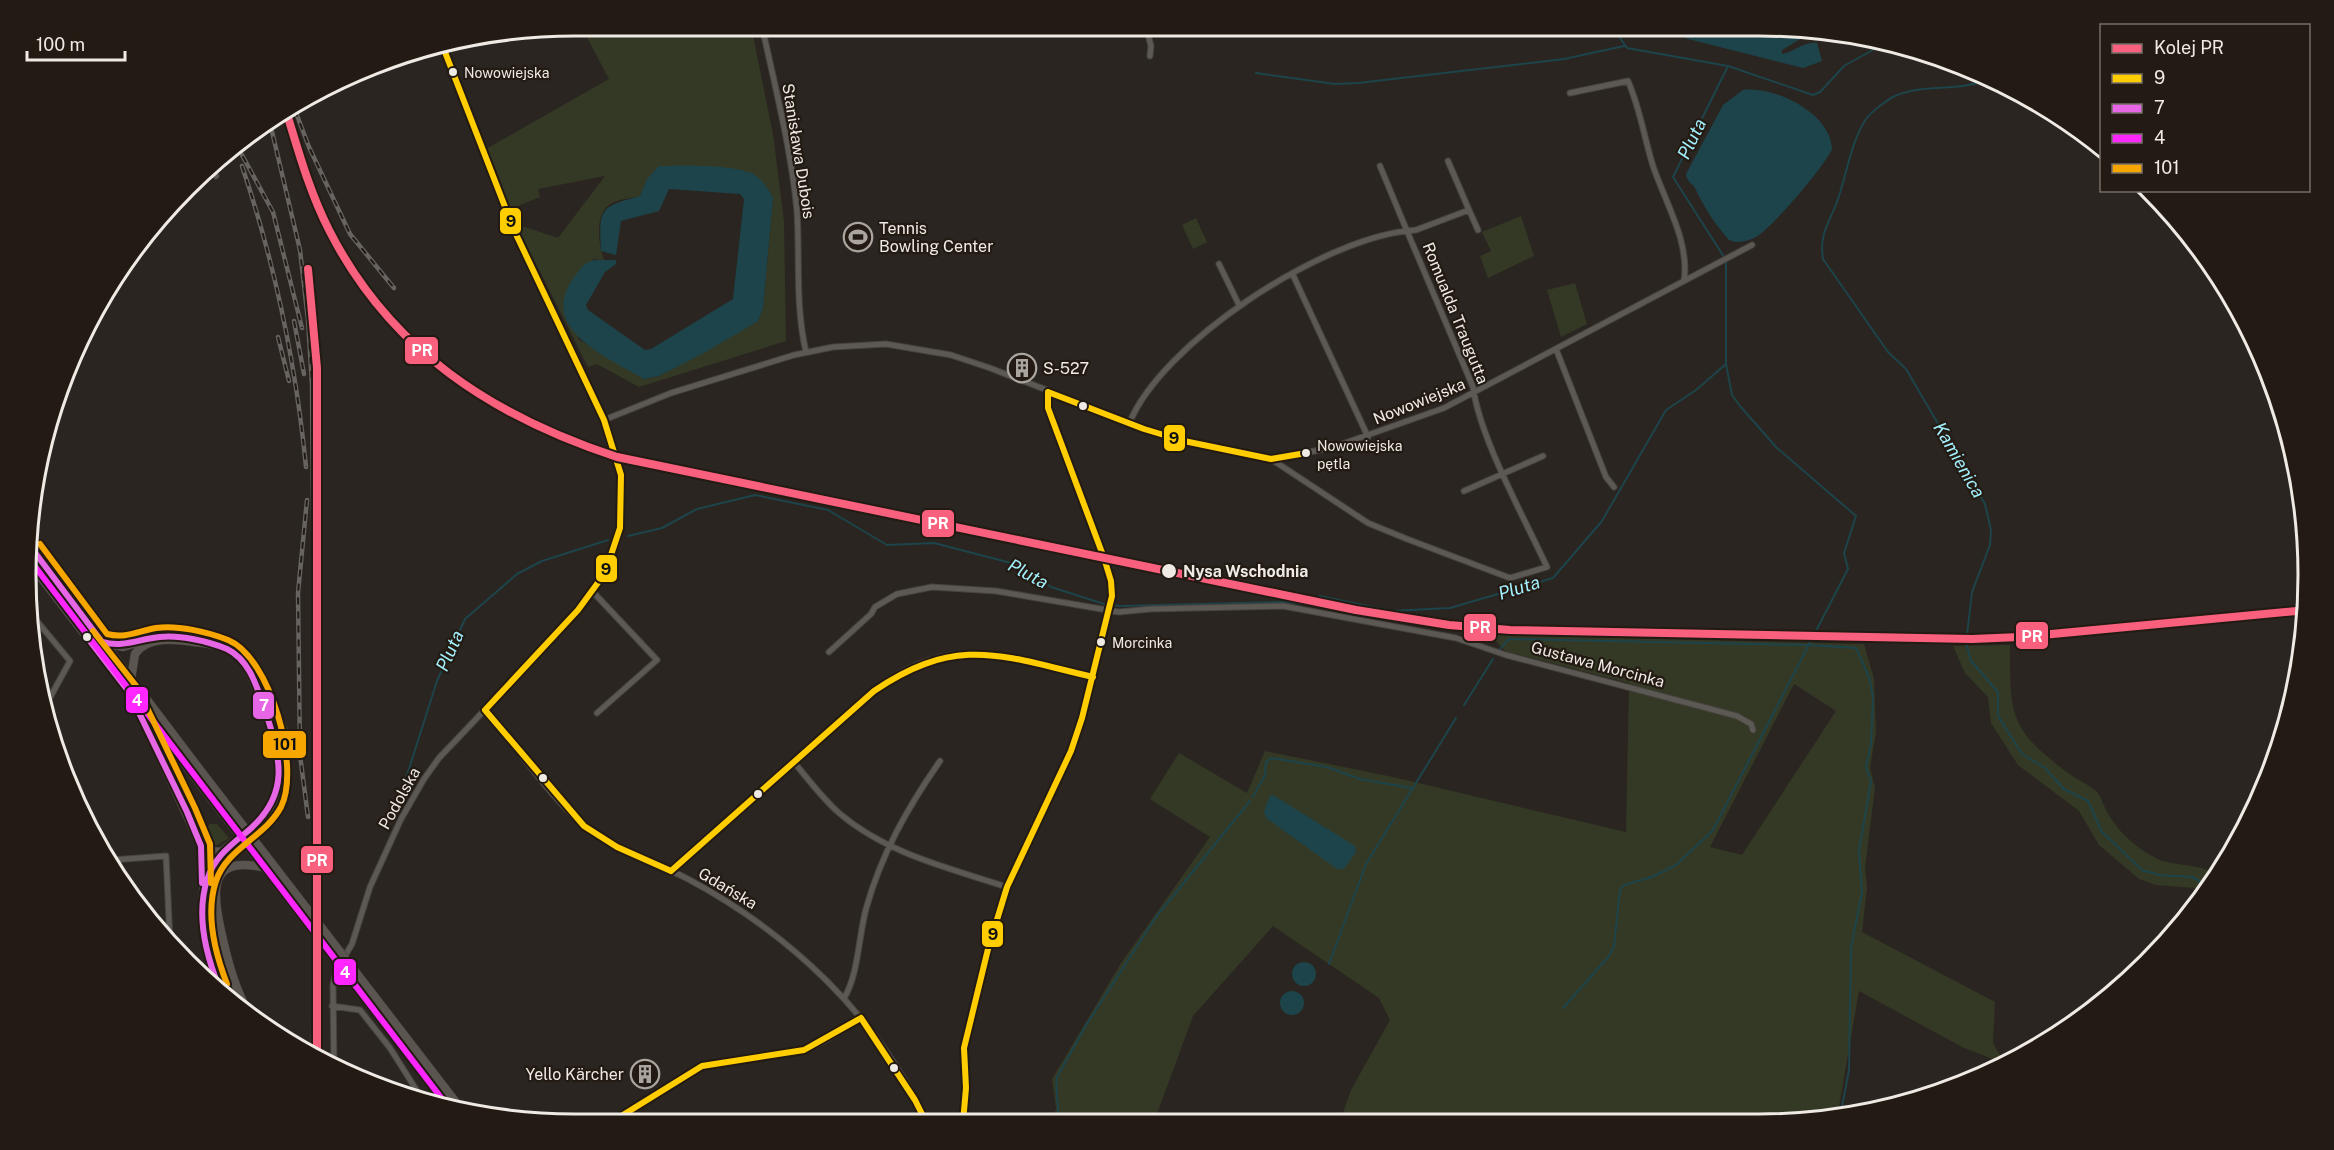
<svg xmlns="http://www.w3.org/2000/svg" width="2334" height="1150" font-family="'Public Sans',sans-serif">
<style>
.green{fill:#343925;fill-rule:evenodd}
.water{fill:#1d444a}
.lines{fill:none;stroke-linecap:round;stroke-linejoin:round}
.stream{stroke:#1d444a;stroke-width:2}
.street-casing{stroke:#46423e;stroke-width:7}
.secondary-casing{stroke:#46423e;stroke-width:9}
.street{stroke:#5c5955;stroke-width:5}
.secondary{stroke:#5a554f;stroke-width:8}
.rail-casing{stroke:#666360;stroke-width:4.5}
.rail{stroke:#231b13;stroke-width:2;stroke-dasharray:7;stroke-linecap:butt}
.secondary-bridge-casing{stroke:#46423e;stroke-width:9;stroke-linecap:butt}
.secondary-bridge{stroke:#5a554f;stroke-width:8}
.bus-1-casing{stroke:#231b13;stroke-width:10}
.bus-2-casing{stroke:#231b13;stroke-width:10}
.bus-3-casing{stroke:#231b13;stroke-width:10}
.bus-4-casing{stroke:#231b13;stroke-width:10}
.bus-1{stroke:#ffcd00;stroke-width:6}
.bus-2{stroke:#e666e6;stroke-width:6}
.bus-3{stroke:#ff26ff;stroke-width:6}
.bus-4{stroke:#f7a600;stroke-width:6}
.rail-1-casing{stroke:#231b13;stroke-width:12}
.rail-1{stroke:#f8607d;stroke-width:8}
.bus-dot{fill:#efeae4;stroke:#231b13;stroke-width:2}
.labels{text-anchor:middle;stroke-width:4.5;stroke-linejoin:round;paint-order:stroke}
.bus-label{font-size:14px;fill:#efeae4;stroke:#231b13;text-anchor:start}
.street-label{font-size:16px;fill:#efeae4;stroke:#231b13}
.poi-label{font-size:16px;fill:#efeae4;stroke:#231b13;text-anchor:start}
.stop-label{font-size:16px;font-weight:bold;fill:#efeae4;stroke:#231b13;text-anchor:start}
.water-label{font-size:18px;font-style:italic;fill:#a3f0fe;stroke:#231b13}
.rim{fill:none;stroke:#efeae4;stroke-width:3}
.line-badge{stroke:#231b13;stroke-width:2}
.badge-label{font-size:16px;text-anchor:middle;font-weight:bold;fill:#fff}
.pale-badge-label{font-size:16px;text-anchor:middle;font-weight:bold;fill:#111}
</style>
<rect width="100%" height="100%" fill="#2a2520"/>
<!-- green -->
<path class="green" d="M581 26H751L773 134 784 222 786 341 639 387 597 364 588 367 516 224 558 238 605 176 538 189 540 197 510 209 486 149 609 79ZM647 179 773 198 763 308 758 321 659 376 644 379 578 339 593 259 604 260C598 244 594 212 612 203 620 199 632 198 640 196Z
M1521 216 1534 256 1488 278 1480 256 1491 251 1482 232Z
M1196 218 1207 242 1193 249 1182 225Z
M1575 283 1587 324 1561 337 1547 290Z
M1497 635 1864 644 1874 679 1876 732 1870 768 1875 788 1865 868 1867 888 1862 932 1995 1002 1993 1043 2005 1064 1962 1047 1859 991 1837 1118 1830 1120 1340 1121 1351 1090 1390 1020 1379 998 1273 926 1193 1016 1154 1122H1052L1056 1108 1052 1079 1121 963 1210 837 1150 799 1179 753 1247 793 1265 751 1393 777 1626 832 1629 683 1505 651 1496 641ZM1794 684 1836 711 1742 855 1710 847Z
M2010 645C2010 715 2009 729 2068 773 2077 780 2091 785 2098 793 2102 799 2104 807 2108 814 2119 832 2135 847 2154 857 2172 867 2196 863 2215 873L2203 892 2195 888 2156 885 2139 879 2099 845 2079 811 2018 765 1991 723 1988 697 1965 673 1953 646Z
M279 708 291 735 278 731 271 710Z
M210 824H217L229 838 217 845 208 842 203 830Z"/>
<!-- water -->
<path class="water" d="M1661 27H1795L1830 33 1802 38 1782 50V54C1794 52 1804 41 1817 43L1822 61 1803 68 1688 39Z
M1743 90C1775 86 1831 113 1832 149 1825 166 1770 230 1756 237 1748 241 1737 244 1729 240 1715 224 1705 209 1696 190 1693 183 1687 183 1686 174L1723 105Z
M659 166C686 166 723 164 748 172 760 175 767 187 773 198L763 308 758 321 704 353 659 376 644 379C611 359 540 331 571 282 587 257 588 260 616 260V264L605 272 586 305 588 310 645 350 651 349 733 299 744 199 740 194 669 189 659 211 621 221 616 255 601 251C599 209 599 207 640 196L647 179Z
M1273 795 1355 846 1356 852 1344 869H1337L1266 818 1264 811 1270 796Z
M1292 974a12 12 0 1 1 24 0a12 12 0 1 1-24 0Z
M1280 1003a12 12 0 1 1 24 0a12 12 0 1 1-24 0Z"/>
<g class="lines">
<!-- stream -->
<path class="stream" d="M1612 26 1627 48 1728 66
M1256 73 1335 84 1358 83 1564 59 1624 46
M1990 78C1960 93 1924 83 1895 96 1887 100 1872 111 1866 119 1850 144 1847 174 1837 202 1829 223 1819 234 1823 259L1888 352 1906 369 1985 504 1991 530 1990 545 1972 592 1966 643 1971 661 1998 692V716L2022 754 2045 768 2064 789 2088 801 2102 832 2142 870 2159 875 2192 877 2207 885
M628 536 662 528 697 509 755 495 828 510 887 545 934 543 1015 564 1051 587 1104 604 1120 606 1282 602 1304 604 1320 596 1391 611 1450 608 1553 578 1602 521 1666 410 1696 390 1726 364V260L1673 177 1728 66 1813 95 1820 92 1844 66 1887 42
M1500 649 1509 639 1809 645 1856 648 1869 677 1873 697 1871 744 1866 767 1871 781 1859 851 1862 892 1851 948 1849 1070 1840 1117
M1464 705 1493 659
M1253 797 1265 775 1266 762 1271 758 1327 767 1360 779 1411 788
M393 806 407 775 437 681 465 619 517 574 542 561 608 540
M1329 964 1366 864 1456 718
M1563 1008 1609 956 1614 946 1620 889 1624 885 1652 877 1676 865 1713 830 1848 569 1844 553 1856 516 1776 447 1740 406 1732 395 1726 364
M1057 1122C1061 1103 1054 1094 1057 1077L1088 1022 1156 917 1250 801"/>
<!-- street casing -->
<g class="street-casing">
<path id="street" d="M762 26C775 87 791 148 797 211 800 258 795 305 806 352
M1146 26 1151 46 1150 56
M1570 93 1628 81C1640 108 1644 137 1653 166 1665 202 1690 242 1684 281
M1380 166 1407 231 1416 230 1469 210 1448 161
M211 171 216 176
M1469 210 1478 230
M1219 264 1239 305
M1293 275 1368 437
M1556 349 1606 477 1614 487
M604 420 671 393 794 355 833 347 886 344 951 355 990 368 1165 436 1271 459 1331 448 1444 408 1752 245
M1129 424C1161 343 1321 240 1407 231L1473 387C1480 439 1524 517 1547 567L1510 578 1407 539 1368 523 1271 459
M1464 491 1543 456
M593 592 657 660 597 713
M31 614 70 661 47 703
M829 652 871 614 875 607 897 594 932 587 996 591 1119 612 1150 609 1283 606 1456 638 1506 655 1737 716 1751 724 1753 730
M485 710C518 747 551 801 590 830 619 853 656 862 688 879 789 933 879 1017 926 1122
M793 761C808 779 822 798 839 813 887 854 949 868 1007 887
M112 860 166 856 170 941
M671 871 874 691C951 629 1007 659 1093 677
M203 976 213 975
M844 998C858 977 859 934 866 909 881 854 908 807 940 761
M332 1006 360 1010 390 1048 424 1102
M334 1069 333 985 336 971 352 944 370 887 401 819 424 779 439 758 558 633 593 592 605 573 617 541 622 491 617 457 604 420 514 230 443 47
M963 1122 966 1088 964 1048 988 949 1007 887 1071 751 1082 718 1112 596 1111 581 1104 558 1048 408V392
M610 1123 702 1066 804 1050 824 1041 861 1018"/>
</g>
<!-- secondary casing -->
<g class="secondary-casing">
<path id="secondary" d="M33 549 194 762
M33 567 187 767
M103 642 123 647 146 640
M131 679 135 654C147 636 175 639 194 642 209 644 225 645 237 655 254 669 279 748 279 770 280 784 276 797 269 809 254 834 219 844 208 871 196 901 205 958 219 987
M137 707 201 846 203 885
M201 846 211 851 223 852
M245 1006C233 982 227 958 221 931 212 891 208 854 265 868
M386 1026 450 1109"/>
</g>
<!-- street -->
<use href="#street" class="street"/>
<!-- secondary -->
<use href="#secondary" class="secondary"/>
<!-- rail casing -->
<g class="rail-casing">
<path id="rail" d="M295 110 309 147 350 234 394 288
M270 123 300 250 308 320 312 385 315 752 313 1054
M236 144 273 212 302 328
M242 166C275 264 296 365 306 467
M294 321 304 374
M278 337 289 381
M307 500 298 593 300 755 308 817"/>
</g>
<!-- rail -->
<use href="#rail" class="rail"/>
<!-- secondary-bridge casing -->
<g class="secondary-bridge-casing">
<path id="secondary-bridge" d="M194 762 458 1105
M187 767 386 1026"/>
</g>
<!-- secondary-bridge -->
<use href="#secondary-bridge" class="secondary-bridge"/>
<!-- bus-1 casing -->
<g class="bus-1-casing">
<path id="bus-1" d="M443 47 514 230 604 420 621 475 620 528 605 573 578 610 485 710
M1048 392 1144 429 1184 441 1271 459 1306 453
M485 710 584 826 617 847 671 871
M671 871 874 691C958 634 1002 656 1093 677
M861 1018 915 1100 926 1122
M963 1122 966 1088 964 1048 988 949 1007 887 1071 751 1082 718 1112 596 1111 581 1104 558 1048 408V392
M610 1123 702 1066 804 1050 861 1018"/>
</g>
<!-- bus-2 casing -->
<g class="bus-2-casing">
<path id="bus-2" d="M33 550 102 642C124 648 138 639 160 637 180 635 208 641 227 649 248 659 256 684 263 704 281 758 293 796 243 835 227 848 213 860 207 880 196 915 206 955 219 987
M86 636 129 692 187 812 201 846 202 883"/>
</g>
<!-- bus-3 casing -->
<g class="bus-3-casing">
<path id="bus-3" d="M33 564 449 1108"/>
</g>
<!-- bus-4 casing -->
<g class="bus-4-casing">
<path id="bus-4" d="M40 544 107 634C125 639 139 631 156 628 178 625 208 632 228 640 270 657 301 767 281 807 265 837 227 848 216 881 205 914 215 953 227 984
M93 631 137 687 195 808 210 844 211 883"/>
</g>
<!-- bus-1 -->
<use href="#bus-1" class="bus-1"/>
<!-- bus-2 -->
<use href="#bus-2" class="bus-2"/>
<!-- bus-3 -->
<use href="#bus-3" class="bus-3"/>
<!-- bus-4 -->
<use href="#bus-4" class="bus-4"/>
<!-- rail-1 casing -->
<g class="rail-1-casing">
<path id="rail-1" d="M287 114C299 153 310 193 329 230 390 350 492 416 617 457L1356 610 1449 625 1510 630 1972 639 2020 637 2307 610
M308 269 317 368V1057"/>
</g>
<!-- rail-1 -->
<use href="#rail-1" class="rail-1"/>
</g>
<!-- icons -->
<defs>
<g id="stadium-ring" transform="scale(1.5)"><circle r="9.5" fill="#231b13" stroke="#aaa59f" stroke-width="1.5"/><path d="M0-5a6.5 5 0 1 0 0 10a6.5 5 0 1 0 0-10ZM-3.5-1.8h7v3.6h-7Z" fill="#aaa59f"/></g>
<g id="building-ring" transform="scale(1.5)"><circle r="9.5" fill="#231b13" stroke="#aaa59f" stroke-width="1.5"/><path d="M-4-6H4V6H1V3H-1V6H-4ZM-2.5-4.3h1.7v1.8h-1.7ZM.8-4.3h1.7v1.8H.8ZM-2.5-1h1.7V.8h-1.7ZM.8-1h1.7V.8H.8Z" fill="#aaa59f"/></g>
</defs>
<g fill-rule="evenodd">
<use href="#stadium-ring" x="858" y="237"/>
<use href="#building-ring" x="1022" y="368"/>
<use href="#building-ring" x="645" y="1074"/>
</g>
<!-- markers -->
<g class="bus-dot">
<circle cx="453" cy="72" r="5"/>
<circle cx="1083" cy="406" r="5"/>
<circle cx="1306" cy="453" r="5"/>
<circle cx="1169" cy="571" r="8"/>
<circle cx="87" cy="637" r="5"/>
<circle cx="1101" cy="642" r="5"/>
<circle cx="543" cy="778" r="5"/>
<circle cx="758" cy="794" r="5"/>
<circle cx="894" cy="1068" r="5"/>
</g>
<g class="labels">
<!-- bus labels -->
<g class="bus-label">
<text x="464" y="78">Nowowiejska</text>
<text x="1317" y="451">Nowowiejska<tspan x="1317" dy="18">pętla</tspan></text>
<text x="1112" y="648">Morcinka</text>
</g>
<!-- street labels -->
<g class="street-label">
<text transform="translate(799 151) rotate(81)" y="6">Stanisława Dubois</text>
<text transform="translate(1456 313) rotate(68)" y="6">Romualda Traugutta</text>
<text transform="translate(1419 401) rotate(-22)" y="6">Nowowiejska</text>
<text transform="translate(1598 664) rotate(15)" y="6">Gustawa Morcinka</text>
<text transform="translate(399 798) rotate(-61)" y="6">Podolska</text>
<text transform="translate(728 888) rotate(31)" y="6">Gdańska</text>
</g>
<!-- poi labels -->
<g class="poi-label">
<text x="879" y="234">Tennis<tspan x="879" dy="18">Bowling Center</tspan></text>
<text x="1043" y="374">S-527</text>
<text x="624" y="1080" text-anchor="end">Yello Kärcher</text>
</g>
<!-- stop labels -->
<g class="stop-label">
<text x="1183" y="577">Nysa Wschodnia</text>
</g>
<!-- water labels -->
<g class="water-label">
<text transform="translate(1692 139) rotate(-64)" y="6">Pluta</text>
<text transform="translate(1959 460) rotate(60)" y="6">Kamienica</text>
<text transform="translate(1028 574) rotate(28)" y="6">Pluta</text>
<text transform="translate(1519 588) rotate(-17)" y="6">Pluta</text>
<text transform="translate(450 651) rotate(-66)" y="6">Pluta</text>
</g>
</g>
<!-- crop -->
<path d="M0 0H2334V1150H0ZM575 36H1759A539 539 0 0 1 2298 575V575A539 539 0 0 1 1759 1114H575A539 539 0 0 1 36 575V575A539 539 0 0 1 575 36Z" fill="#231b13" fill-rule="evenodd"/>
<path class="rim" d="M575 36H1759A539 539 0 0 1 2298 575V575A539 539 0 0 1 1759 1114H575A539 539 0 0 1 36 575V575A539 539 0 0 1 575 36Z"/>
<g class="line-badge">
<rect x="499" y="207" width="23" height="28" rx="6" fill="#ffcd00"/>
<rect x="404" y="336" width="35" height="29" rx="6" fill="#f8607d"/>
<rect x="1163" y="424" width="23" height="28" rx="6" fill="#ffcd00"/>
<rect x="921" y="509" width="34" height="29" rx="6" fill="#f8607d"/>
<rect x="595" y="554" width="23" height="29" rx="6" fill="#ffcd00"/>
<rect x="1463" y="613" width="34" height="29" rx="6" fill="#f8607d"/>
<rect x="2015" y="621" width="34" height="29" rx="6" fill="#f8607d"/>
<rect x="125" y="686" width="24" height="28" rx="6" fill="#ff26ff"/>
<rect x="252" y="691" width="23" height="29" rx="6" fill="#e666e6"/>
<rect x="262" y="730" width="45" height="29" rx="6" fill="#f7a600"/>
<rect x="300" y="845" width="34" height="29" rx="6" fill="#f8607d"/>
<rect x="981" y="920" width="23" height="28" rx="6" fill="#ffcd00"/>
<rect x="333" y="958" width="24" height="28" rx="6" fill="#ff26ff"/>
</g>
<g class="badge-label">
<text x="422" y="356">PR</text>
<text x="938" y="529">PR</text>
<text x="1480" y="633">PR</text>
<text x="2032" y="642">PR</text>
<text x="137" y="706">4</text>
<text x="264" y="711">7</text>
<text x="317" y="866">PR</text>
<text x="345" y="978">4</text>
</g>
<g class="pale-badge-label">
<text x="511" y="227">9</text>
<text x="1174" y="444">9</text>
<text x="606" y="575">9</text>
<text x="285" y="750">101</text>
<text x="993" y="940">9</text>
</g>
<!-- legend -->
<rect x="2100" y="24" width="210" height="168" fill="#231b13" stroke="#756e67" stroke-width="1.5"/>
<rect x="2112" y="44" width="30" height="9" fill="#f8607d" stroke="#756e67" stroke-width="1.5"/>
<text x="2154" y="54" font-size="18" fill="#efeae4">Kolej PR</text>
<rect x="2112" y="74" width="30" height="9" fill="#ffcd00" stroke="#756e67" stroke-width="1.5"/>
<text x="2154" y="84" font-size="18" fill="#efeae4">9</text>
<rect x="2112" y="104" width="30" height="9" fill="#e666e6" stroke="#756e67" stroke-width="1.5"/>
<text x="2154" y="114" font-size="18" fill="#efeae4">7</text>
<rect x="2112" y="134" width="30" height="9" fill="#ff26ff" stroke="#756e67" stroke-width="1.5"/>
<text x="2154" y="144" font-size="18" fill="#efeae4">4</text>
<rect x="2112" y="164" width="30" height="9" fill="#f7a600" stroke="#756e67" stroke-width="1.5"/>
<text x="2154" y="174" font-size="18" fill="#efeae4">101</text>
<!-- scale -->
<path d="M27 51v9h98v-9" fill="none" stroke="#efeae4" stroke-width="3"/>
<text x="36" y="51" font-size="18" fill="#efeae4" stroke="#231b13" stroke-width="4.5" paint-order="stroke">100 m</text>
</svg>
